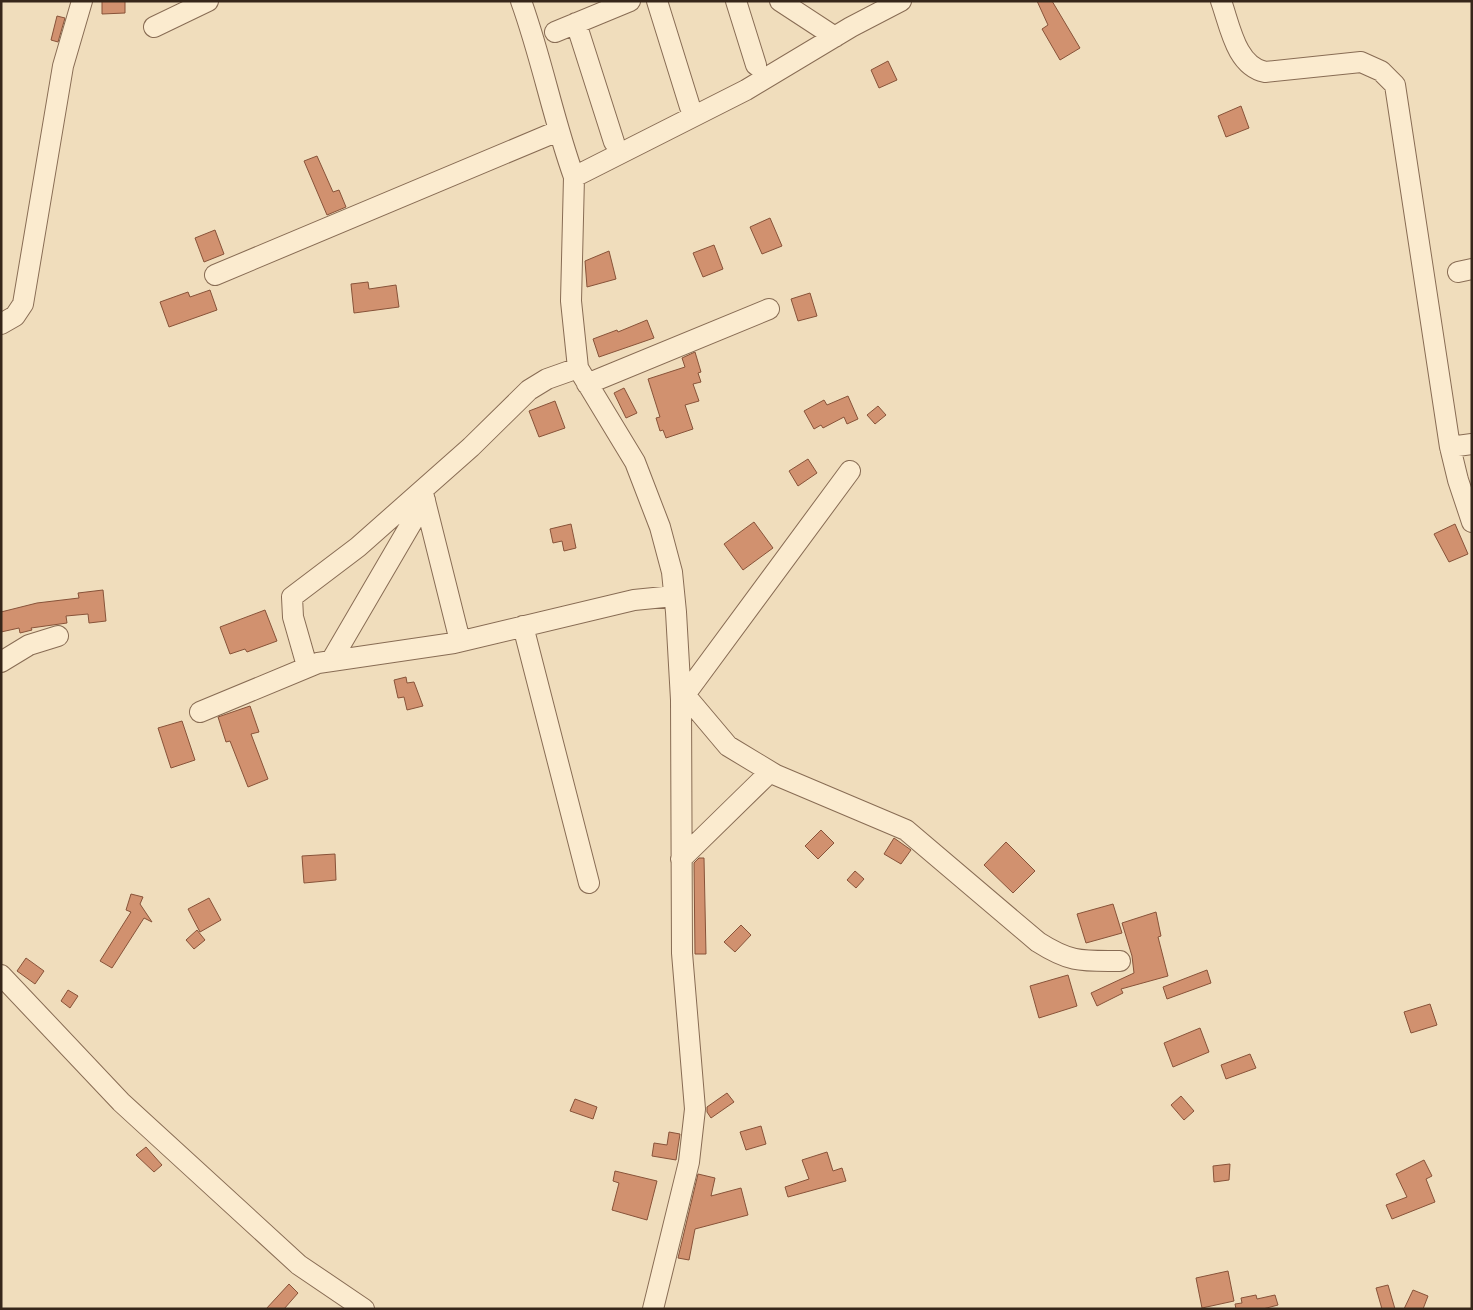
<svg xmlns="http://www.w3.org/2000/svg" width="1473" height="1310" font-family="Spectral,serif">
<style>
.building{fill:#d1916f;stroke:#885339}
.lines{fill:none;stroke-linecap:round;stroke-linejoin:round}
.minor-casing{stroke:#886c54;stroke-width:22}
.minor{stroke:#fbebcf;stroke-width:20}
</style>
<rect width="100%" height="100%" fill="#f0ddbc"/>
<!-- building -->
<path class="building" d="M102 1H125V13L102 14Z
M1037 1H1052L1080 48 1060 60 1042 29 1048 25Z
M57 16 65 18 58 42 51 40Z
M888 61 897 80 879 88 871 70Z
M1241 106 1249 128 1226 137 1218 116Z
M317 156 333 192 339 190 346 207 327 215 304 161Z
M770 218 782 246 762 254 750 227Z
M215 230 224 254 204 262 195 238Z
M714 245 723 269 703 277 693 253Z
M609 251 616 279 587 287 585 261Z
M368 282 369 289 396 285 399 307 354 313 351 284Z
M210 290 217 310 169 327 160 302 188 292 190 297Z
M810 293 817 316 798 321 791 299Z
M647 320 654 338 599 357 593 339 617 330 618 332Z
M695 352 701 372 698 373 701 382 693 384 699 401 685 405 693 429 666 438 663 430 660 431 656 418 660 417 648 379 685 367 682 358Z
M624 388 637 413 626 418 614 393Z
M848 396 858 419 847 424 844 417 823 428 821 425 814 429 804 411 824 400 827 405Z
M555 401 565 428 539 437 529 411Z
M878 406 886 415 875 424 867 415Z
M808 459 817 473 798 486 789 471Z
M754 522 773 548 743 570 724 544Z
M571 524 576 548 564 551 562 541 553 543 550 529Z
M1455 524 1468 554 1449 562 1434 534Z
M103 590 106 621 89 623 88 614 66 616 67 623 31 628 32 630 20 633 19 628 1 632V612L37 603 79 598 78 593Z
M265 610 277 641 247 652 245 649 230 654 220 627Z
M406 677 407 683 414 682 423 706 407 710 404 697 398 698 394 680Z
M250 706 259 732 251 734 268 779 248 787 230 741 226 742 218 717Z
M182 721 195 760 171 768 158 728Z
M821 830 834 843 818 859 805 846Z
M894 838 911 850 901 864 884 854Z
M1006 842 1035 871 1013 893 984 865Z
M335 854 336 880 304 883 302 856Z
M699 858H704L706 954H695L694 863Z
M855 871 864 879 856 888 847 880Z
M131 894 143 897 140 904 152 922 144 918 112 968 100 961 131 912 126 910Z
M209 898 221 920 200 932 188 909Z
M1113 904 1122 933 1086 943 1077 914Z
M1156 912 1161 936 1158 937 1168 976 1121 989 1123 993 1097 1006 1091 993 1134 973 1132 956 1122 923Z
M741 925 751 935 735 952 724 942Z
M197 930 205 940 194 949 186 940Z
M26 958 44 971 35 984 17 971Z
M1207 970 1211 983 1167 999 1163 987Z
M1068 975 1077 1006 1039 1018 1030 986Z
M68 990 78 996 70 1008 61 1001Z
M1430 1004 1437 1025 1411 1033 1404 1012Z
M1200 1028 1209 1052 1173 1067 1164 1043Z
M1250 1054 1256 1068 1226 1079 1221 1065Z
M727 1093 734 1102 711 1118 707 1112V1107Z
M1181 1096 1194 1111 1184 1120 1171 1105Z
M575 1099 597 1107 593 1119 570 1111Z
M761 1126 766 1144 746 1150 740 1132Z
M669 1132 680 1134 676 1160 652 1156 654 1143 667 1145Z
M146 1147 162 1165 154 1172 136 1155Z
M827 1152 833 1171 842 1168 846 1181 788 1197 785 1187 809 1179 802 1160Z
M1424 1160 1432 1176 1426 1179 1435 1202 1392 1219 1386 1205 1407 1197 1396 1174Z
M1230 1164 1229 1180 1214 1182 1213 1166Z
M615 1171 657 1181 647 1220 612 1210 619 1183 613 1181Z
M698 1174 715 1178 711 1196 741 1188 748 1215 695 1229 689 1260 678 1258Z
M1228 1271 1234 1301 1202 1308 1196 1278Z
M289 1284 298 1293 284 1309H266Z
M1388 1285 1395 1309H1382L1376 1288Z
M1413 1290 1428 1296 1423 1309H1404Z
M1256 1295 1257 1299 1275 1295 1278 1305 1263 1309H1236L1235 1304 1242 1303 1241 1298Z"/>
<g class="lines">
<!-- minor casing -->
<g class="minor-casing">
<path id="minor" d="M521 1C542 59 553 119 574 177L746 90 851 27 901 1
M657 1 690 107
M736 1 756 65
M780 1 835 37
M1221 1C1230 26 1236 66 1265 72L1361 62 1381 71 1395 85 1450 447 1458 480 1472 522
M576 23 614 142
M154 27 208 1
M555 32 630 1
M574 177 571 301 578 368 635 462 660 527 672 572 676 612 681 700 682 953 695 1109 689 1162 653 1309
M1458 272 1472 269
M215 275 558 131
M1 324 15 316 23 304 63 66 82 1
M587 384 769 309
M1450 447 1472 444
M423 493 460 641
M523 626 589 883
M331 661 425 500
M1 662 29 645 58 636
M307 666 293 617 292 597 358 547 471 447 529 390 547 379 578 368
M685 695 728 746 776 775 906 830 1038 942C1071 963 1082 961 1120 961
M681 700 850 471
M200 712 318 663 454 643 634 600 674 596
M681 859 770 772
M1 975 121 1102 299 1265 364 1309"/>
</g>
<!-- minor -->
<use href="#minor" class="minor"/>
</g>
<!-- border -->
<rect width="1473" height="1310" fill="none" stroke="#36261a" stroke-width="5"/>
</svg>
